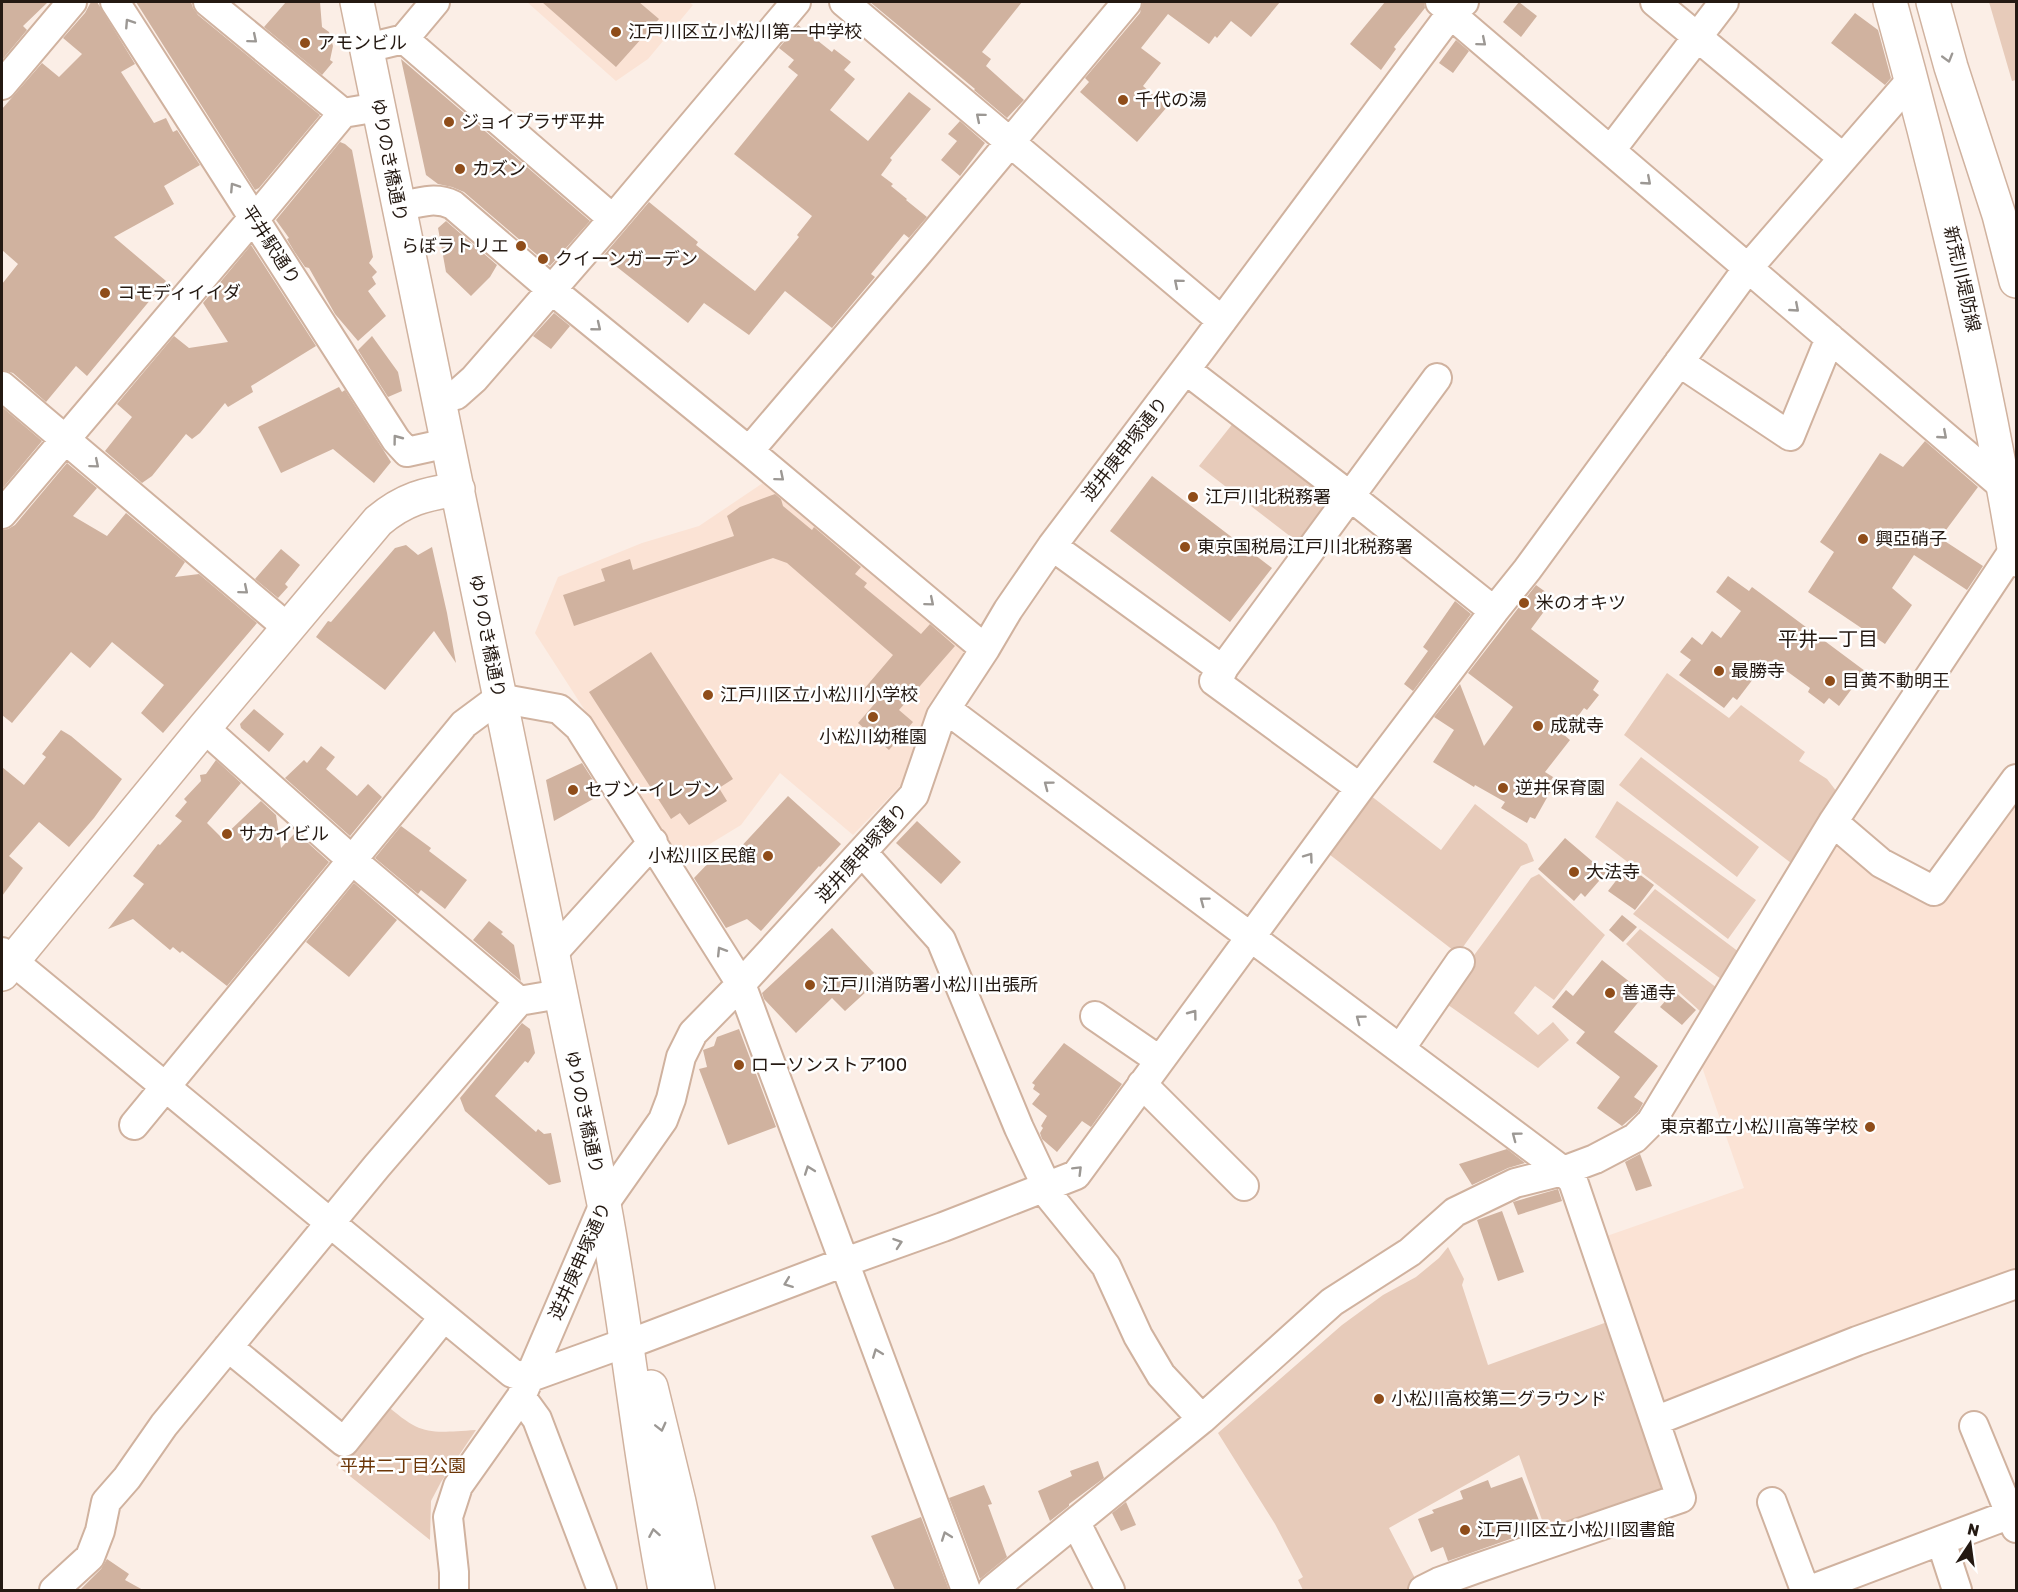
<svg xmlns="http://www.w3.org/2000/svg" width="2018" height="1592" font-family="Rubik,'Noto Sans JP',sans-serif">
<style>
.built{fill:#fbe3d5}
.green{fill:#e7cbba}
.building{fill:#d0b29f}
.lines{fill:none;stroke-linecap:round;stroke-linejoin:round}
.minor-casing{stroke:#d0b29f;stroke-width:32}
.major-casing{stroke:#d0b29f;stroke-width:36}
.minor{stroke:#fff;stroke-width:28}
.major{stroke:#fff;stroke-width:33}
.oneway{stroke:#9c9894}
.poi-dot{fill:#8f4d1a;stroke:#fff;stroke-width:2}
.labels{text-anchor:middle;stroke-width:5;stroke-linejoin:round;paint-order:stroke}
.poi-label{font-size:18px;fill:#241912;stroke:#fff;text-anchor:start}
.street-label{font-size:18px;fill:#241912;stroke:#fff}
.park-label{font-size:18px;fill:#6c3607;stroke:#fff}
.neighbourhood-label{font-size:20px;fill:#241912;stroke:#fff}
</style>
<rect width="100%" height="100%" fill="#fbeee6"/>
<!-- built -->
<path class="built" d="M527 2H689L693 5 648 59 616 81Z
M769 479 968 647 928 706 901 785 853 835 780 773 741 825 682 861 535 633 558 577 642 543 699 526Z
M2016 789V1276L1662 1409 1604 1237 1744 1188 1702 1067 1836 838 1934 902Z"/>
<!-- green -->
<path class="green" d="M1989 2H2016V80L2012 81Z
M1238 417 1342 497 1304 547 1199 466Z
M1667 673 1729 718 1741 705 1805 752 1799 761 1827 779 1837 792 1791 863 1624 735Z
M1641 757 1759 847 1737 877 1619 785Z
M1366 792 1441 850 1475 804 1527 844 1534 861 1521 866 1458 954 1325 851Z
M1617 801 1756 900 1728 939 1595 837Z
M1539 874 1605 935 1554 1000 1535 986 1514 1013 1538 1035 1553 1022 1569 1040 1538 1068 1441 1000 1531 878Z
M1655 889 1739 952 1721 979 1633 914Z
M1640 929 1717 988 1701 1012 1626 944Z
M1448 1247 1464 1279 1462 1285 1488 1365 1610 1321 1667 1485 1662 1493 1548 1537 1519 1455 1389 1528 1418 1584 1405 1590H1303L1298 1580 1303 1577 1275 1524 1218 1433 1342 1325 1383 1295 1416 1277 1439 1258Z
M384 1403C422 1436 427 1433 476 1430L441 1482 431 1501 430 1540 336 1465Z"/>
<!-- building -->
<path class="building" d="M2 2H48L23 26 27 30 2 60Z
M91 2H97L135 64 121 72 154 123 166 118 173 132 177 130 200 165 164 186 174 204 114 237 166 281 87 376 76 366 46 402 13 373 2 370V284L18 264 2 250V109L42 63 59 77 82 54 63 38 85 13Z
M136 2H191L193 8 198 15 320 115 259 188 255 190Z
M286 2H320L322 27 329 32 333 46 330 60 333 62 322 75 264 27Z
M542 2H639L659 19 616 67Z
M870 2H1022L982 52 991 59 986 66 1024 100 1007 118 974 90 975 89Z
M1143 2H1280L1251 37 1231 21 1217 38 1215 36 1209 44 1168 14 1141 48 1161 63 1143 86 1167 107 1137 142 1080 92 1089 82 1085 78 1140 13Z
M1385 2H1424L1425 8 1394 47 1396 49 1381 70 1350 44Z
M1519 2 1537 16 1521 37 1503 22Z
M1855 13 1878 30 1891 78 1885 85 1831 43Z
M798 25 832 52 834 49 851 62 844 70 855 79 830 110 868 141 909 92 931 109 890 158 892 160 881 175 893 184 891 186 907 199 906 200 927 217 909 238 904 234 871 274 875 277 832 328 785 291 749 335 704 303 688 323 603 256 649 202 698 242 696 245 755 291 799 237 797 235 812 216 734 154 798 75 788 67 794 60 779 48Z
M1456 40 1469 51 1453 73 1439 63Z
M401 59 590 221 550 266 464 192 452 187 438 184 426 175Z
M960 121 985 143 960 176 941 160 957 141 948 134Z
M340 142 345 144 352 150 373 257 369 263 377 272 372 277 376 284 368 291 386 316 358 341 335 314 309 268 305 267 294 251 287 239 289 238 276 220Z
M446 221 497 265 490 277 471 296 446 272 438 228Z
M251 245 316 346 251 386 253 392 228 407 225 403 200 433 192 439 186 434 152 476 142 483 105 451 132 417 117 404 174 336 189 348 228 342 203 303Z
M554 313 570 326 551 349 533 336Z
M372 336 398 372 402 391 388 397 358 350Z
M339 387 342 392 345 390 391 462 374 483 333 449 281 473 258 427Z
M2 407 42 441 2 489Z
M1925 441 1978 487 1940 538 1983 566 1967 590 1914 555 1892 588 1912 605 1885 644 1808 592 1834 552 1820 542 1880 453 1903 467Z
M67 463 97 488 73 516 107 536 126 513 185 562 175 577 199 574 257 623 163 733 141 713 164 685 112 642 90 668 71 652 12 723 2 715V530L8 529 15 525Z
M1152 476 1272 568 1230 622 1110 531Z
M775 494 781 499 783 506 812 530 814 527 861 567 855 574 867 583 864 587 921 634 930 624 955 646 899 710 913 722 889 750 858 723 877 701 864 689 893 655 787 563 773 558 574 626 563 595 605 581 601 569 630 559 633 570 734 536 727 516 740 507Z
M406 545 418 555 432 547 447 613 456 663 434 631 385 690 316 637 328 621 331 622 395 548Z
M281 549 300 565 285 584 288 587 278 598 255 579Z
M1728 576 1749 591 1752 587 1865 671 1839 706 1829 698 1824 704 1808 692 1810 688 1781 667 1775 675 1763 666 1737 700 1733 697 1724 708 1679 675 1691 660 1680 652 1692 637 1702 645 1712 631 1721 638 1741 611 1716 592Z
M1536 585 1554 598 1531 629 1599 681 1593 690 1599 695 1587 710 1584 708 1564 735 1570 740 1545 772 1553 777 1549 784 1553 787 1535 819 1530 817 1527 823 1501 808 1505 802 1475 785 1474 787 1433 762 1454 730 1434 717 1460 684 1484 746 1513 707 1468 673Z
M1455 601 1471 614 1413 691 1404 684 1428 651 1423 647Z
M651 652 733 779 719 788 727 801 689 825 680 813 671 819 589 692Z
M254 709 284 734 269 752 241 728 240 724Z
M61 730 71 736 122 779 94 818 69 847 39 822 9 856 23 868 2 896V767L24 785 46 757 42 754Z
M321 746 335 757 326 769 357 796 368 784 382 797 350 836 285 778 304 760 307 763Z
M216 760 241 783 207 823 222 838 261 801 276 815 281 848 296 832 329 862 227 986 182 951 180 953 173 947 170 950 133 919 108 929 144 884 133 876 158 844 160 845 182 821 175 816 187 802 184 799 201 781 200 775 206 774Z
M582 763 602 794 554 821 546 780Z
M788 796 841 844 820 867 819 866 761 931 747 919 726 928 694 878 715 856 724 865Z
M917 821 961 862 941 884 896 843Z
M401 826 431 848 429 851 467 880 445 909 421 890 418 894 375 858Z
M1565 838 1606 873 1585 897 1581 893 1574 901 1538 869Z
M1631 868 1654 885 1635 910 1608 891 1625 869 1628 871Z
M354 883 397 920 349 977 306 942Z
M1622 915 1637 927 1623 942 1609 930Z
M489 921 503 932 501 934 514 945 521 981 473 940Z
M832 928 874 973 862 985 868 990 845 1011 832 998 796 1033 764 999 762 993Z
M1602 960 1645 994 1614 1032 1658 1066 1634 1097 1643 1103 1638 1112 1622 1126 1597 1108 1620 1077 1576 1043 1585 1032 1552 1007 1566 990 1573 996Z
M1674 991 1696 1010 1682 1025 1660 1007Z
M522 1023 530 1029 535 1053 528 1063 525 1061 495 1096 536 1132 538 1129 544 1134 551 1133 561 1182 549 1185 465 1111 460 1098Z
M739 1029 776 1127 728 1145 699 1069 707 1067 703 1050 714 1046 717 1037Z
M1064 1043 1122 1084 1091 1127 1082 1121 1057 1152 1042 1139 1040 1133 1043 1128 1041 1126 1047 1116 1032 1104 1040 1094 1033 1089 1035 1085 1032 1083Z
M1507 1149 1525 1163 1508 1168 1472 1185 1459 1164Z
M1640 1154 1652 1186 1636 1191 1625 1162Z
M1558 1189 1562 1201 1518 1215 1513 1202Z
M1502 1211 1524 1272 1498 1281 1477 1220Z
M1098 1461 1104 1478 1069 1504V1506L1050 1521 1038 1491 1072 1476 1070 1471Z
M1522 1477 1542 1528 1448 1561 1443 1547 1431 1552 1418 1519 1434 1513 1432 1510 1463 1499 1460 1491 1488 1480 1491 1488Z
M984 1485 992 1504 988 1505 1007 1557 980 1579 949 1498Z
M1126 1502 1136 1525 1121 1531 1112 1513Z
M921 1517 949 1590H895L871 1536Z
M107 1559 129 1574 125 1580 143 1590H80L101 1569Z"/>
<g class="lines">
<!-- minor casing -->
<g class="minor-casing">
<path id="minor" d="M115 2 396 440 407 452 448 443
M208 2 343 113
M844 2 1222 321
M1440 2 1452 12 1460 22 2004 487
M1655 2 1842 157
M404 39 435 2
M367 48 404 39 613 219
M2 85 72 2
M1611 150 1724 2
M399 207C417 203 435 196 453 205L552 290 749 451 985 649
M254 220 343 113 361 110
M1679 362 1790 436 1830 338
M1186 370 1350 496 1494 611
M2 386 288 628
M437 399 456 395 474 379 613 219 796 2
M749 451 918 253 1127 2
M2 514 253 218
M1052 546 1223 670
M946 709 1563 1171 1573 1181 1681 1498 1475 1569 1439 1582 1423 1590
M204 728 352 860 519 1001
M1360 788 1214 681 1437 378
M1833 822 1881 863 1934 891 2016 779
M862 852 941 940 1019 1128 1043 1179 1046 1192 1106 1266 1138 1336 1161 1375 1202 1419
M2 952 512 1373 528 1378 625 1343
M552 954 653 842
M1095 1016 1159 1060
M1400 1049 1460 962
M1142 1084 1244 1186
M134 1125 464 724 499 698 559 709 579 727 741 984 966 1590
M639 1340 834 1266 943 1227 1076 1175 1360 788 1494 611 1527 570 1748 268 1912 79
M228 1347 344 1442 443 1318
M521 1397 537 1419 602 1590
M1655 1421 1857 1341 2016 1284
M1974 1426 2016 1528
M1772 1502 1805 1590
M1076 1523 1110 1590
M1941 1541 1957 1590
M54 1590 90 1557 100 1531 106 1502 127 1478 164 1425 377 1166 519 1001 560 994
M454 1590V1572L448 1517 458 1486 521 1397 604 1204 663 1120 671 1099 681 1057 693 1033 741 984 914 795 941 716 985 649 1008 610 1052 546 1201 349 1452 12 1464 2
M992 1590 1202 1419 1332 1302 1410 1252 1455 1212 1515 1183 1563 1171 1595 1159 1635 1138 1651 1122 1833 822 2015 548
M1810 1590 2016 1512"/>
</g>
<!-- major casing -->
<g class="major-casing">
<path id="major" d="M357 2 604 1204C628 1332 640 1462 665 1590
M1890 2C1941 186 1985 371 2016 560
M1933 2 1951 67 1999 215 2016 281
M2 974 204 728 378 521C404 499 425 494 458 489
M651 1387 679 1502 698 1590"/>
</g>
<!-- minor -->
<use href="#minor" class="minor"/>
<!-- major -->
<use href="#major" class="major"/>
</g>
<!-- one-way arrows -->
<defs><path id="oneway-chevron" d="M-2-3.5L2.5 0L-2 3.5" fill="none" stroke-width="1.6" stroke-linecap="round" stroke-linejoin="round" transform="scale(1.5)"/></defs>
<g class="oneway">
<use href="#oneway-chevron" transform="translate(129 23) rotate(-123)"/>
<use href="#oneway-chevron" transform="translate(253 39) rotate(40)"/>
<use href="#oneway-chevron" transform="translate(1482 42) rotate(40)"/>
<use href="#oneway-chevron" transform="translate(1948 58) rotate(74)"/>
<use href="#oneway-chevron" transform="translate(980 117) rotate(-140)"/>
<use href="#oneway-chevron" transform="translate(1647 181) rotate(41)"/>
<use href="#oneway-chevron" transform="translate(234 187) rotate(-123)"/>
<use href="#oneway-chevron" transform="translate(1178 283) rotate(-140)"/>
<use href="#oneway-chevron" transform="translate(1795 308) rotate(41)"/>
<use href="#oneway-chevron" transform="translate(597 327) rotate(39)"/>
<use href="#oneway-chevron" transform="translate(1943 435) rotate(41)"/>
<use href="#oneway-chevron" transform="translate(397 439) rotate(-127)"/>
<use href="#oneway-chevron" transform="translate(95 464) rotate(40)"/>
<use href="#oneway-chevron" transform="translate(780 477) rotate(40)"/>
<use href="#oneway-chevron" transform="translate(244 590) rotate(40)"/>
<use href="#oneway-chevron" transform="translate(930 602) rotate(40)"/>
<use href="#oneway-chevron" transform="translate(1048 785) rotate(-143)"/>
<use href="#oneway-chevron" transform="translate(1309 857) rotate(-54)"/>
<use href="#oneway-chevron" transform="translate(1204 901) rotate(-143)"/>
<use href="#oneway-chevron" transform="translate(721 951) rotate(-122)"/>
<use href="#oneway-chevron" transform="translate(1193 1014) rotate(-53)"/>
<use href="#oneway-chevron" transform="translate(1360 1019) rotate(-143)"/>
<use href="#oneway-chevron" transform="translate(1516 1136) rotate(-143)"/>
<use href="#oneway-chevron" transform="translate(809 1170) rotate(-110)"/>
<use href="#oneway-chevron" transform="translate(1078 1170) rotate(-45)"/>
<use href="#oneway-chevron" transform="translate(898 1243) rotate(-19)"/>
<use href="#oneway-chevron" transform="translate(788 1283) rotate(159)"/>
<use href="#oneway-chevron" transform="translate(877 1353) rotate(-111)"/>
<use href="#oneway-chevron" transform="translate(661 1427) rotate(76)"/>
<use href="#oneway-chevron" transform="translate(654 1533) rotate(-100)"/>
<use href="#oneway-chevron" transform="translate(946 1536) rotate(-110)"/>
</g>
<!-- markers -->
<g class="poi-dot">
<circle cx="616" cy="32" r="6"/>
<circle cx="305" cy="43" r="6"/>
<circle cx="1123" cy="100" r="6"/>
<circle cx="449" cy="122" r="6"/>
<circle cx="460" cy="169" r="6"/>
<circle cx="521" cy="246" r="6"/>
<circle cx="543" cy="259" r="6"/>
<circle cx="105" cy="293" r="6"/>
<circle cx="1193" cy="497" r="6"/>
<circle cx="1863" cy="539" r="6"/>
<circle cx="1185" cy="547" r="6"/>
<circle cx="1524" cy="603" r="6"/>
<circle cx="1719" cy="671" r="6"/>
<circle cx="1830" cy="681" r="6"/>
<circle cx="708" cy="695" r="6"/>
<circle cx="873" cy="717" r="6"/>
<circle cx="1538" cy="726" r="6"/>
<circle cx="1503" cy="788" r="6"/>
<circle cx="573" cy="790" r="6"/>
<circle cx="227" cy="834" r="6"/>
<circle cx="768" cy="856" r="6"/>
<circle cx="1574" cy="872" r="6"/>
<circle cx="810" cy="985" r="6"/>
<circle cx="1610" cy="993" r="6"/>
<circle cx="739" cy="1065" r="6"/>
<circle cx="1870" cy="1127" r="6"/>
<circle cx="1379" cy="1399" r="6"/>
<circle cx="1465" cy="1530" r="6"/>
</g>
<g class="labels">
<!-- poi labels -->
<g class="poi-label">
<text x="628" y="38">江戸川区立小松川第一中学校</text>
<text x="317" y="49">アモンビル</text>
<text x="1135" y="106">千代の湯</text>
<text x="461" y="128">ジョイプラザ平井</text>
<text x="472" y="175">カズン</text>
<text x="509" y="252" text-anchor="end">らぼラトリエ</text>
<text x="555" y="265">クイーンガーデン</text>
<text x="117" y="299">コモディイイダ</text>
<text x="1205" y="503">江戸川北税務署</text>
<text x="1875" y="545">興亞硝子</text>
<text x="1197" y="553">東京国税局江戸川北税務署</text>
<text x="1536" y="609">米のオキツ</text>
<text x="1731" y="677">最勝寺</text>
<text x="1842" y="687">目黄不動明王</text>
<text x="720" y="701">江戸川区立小松川小学校</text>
<text x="1550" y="732">成就寺</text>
<text x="873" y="743" text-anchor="middle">小松川幼稚園</text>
<text x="1515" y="794">逆井保育園</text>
<text x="585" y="796">セブン-イレブン</text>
<text x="239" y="840">サカイビル</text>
<text x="756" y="862" text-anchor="end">小松川区民館</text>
<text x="1586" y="878">大法寺</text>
<text x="822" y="991">江戸川消防署小松川出張所</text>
<text x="1622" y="999">善通寺</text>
<text x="751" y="1071">ローソンストア100</text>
<text x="1858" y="1133" text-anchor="end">東京都立小松川高等学校</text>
<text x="1391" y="1405">小松川高校第二グラウンド</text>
<text x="1477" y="1536">江戸川区立小松川図書館</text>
</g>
<!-- street labels -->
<g class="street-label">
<text transform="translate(389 160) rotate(79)" y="6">ゆりのき橋通り</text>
<text transform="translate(271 245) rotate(57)" y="6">平井駅通り</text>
<text transform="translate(1962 279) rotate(77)" y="6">新荒川堤防線</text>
<text transform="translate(1125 449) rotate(-52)" y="6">逆井庚申塚通り</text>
<text transform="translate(487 636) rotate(79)" y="6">ゆりのき橋通り</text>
<text transform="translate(862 853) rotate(-48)" y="6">逆井庚申塚通り</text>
<text transform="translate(584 1112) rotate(78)" y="6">ゆりのき橋通り</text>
<text transform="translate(580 1261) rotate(-66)" y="6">逆井庚申塚通り</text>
</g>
<!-- park labels -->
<g class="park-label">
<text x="403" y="1472">平井二丁目公園</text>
</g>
<!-- neighbourhood labels -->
<g class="neighbourhood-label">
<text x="1828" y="646">平井一丁目</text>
</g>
</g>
<!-- border -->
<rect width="2018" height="1592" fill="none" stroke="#241912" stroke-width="6"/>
<!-- north arrow -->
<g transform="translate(1970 1544) rotate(13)" stroke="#ffffff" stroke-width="4.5" paint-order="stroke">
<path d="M0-4.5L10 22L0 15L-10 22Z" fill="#241912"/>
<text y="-9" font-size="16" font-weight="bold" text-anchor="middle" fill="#241912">N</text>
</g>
</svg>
